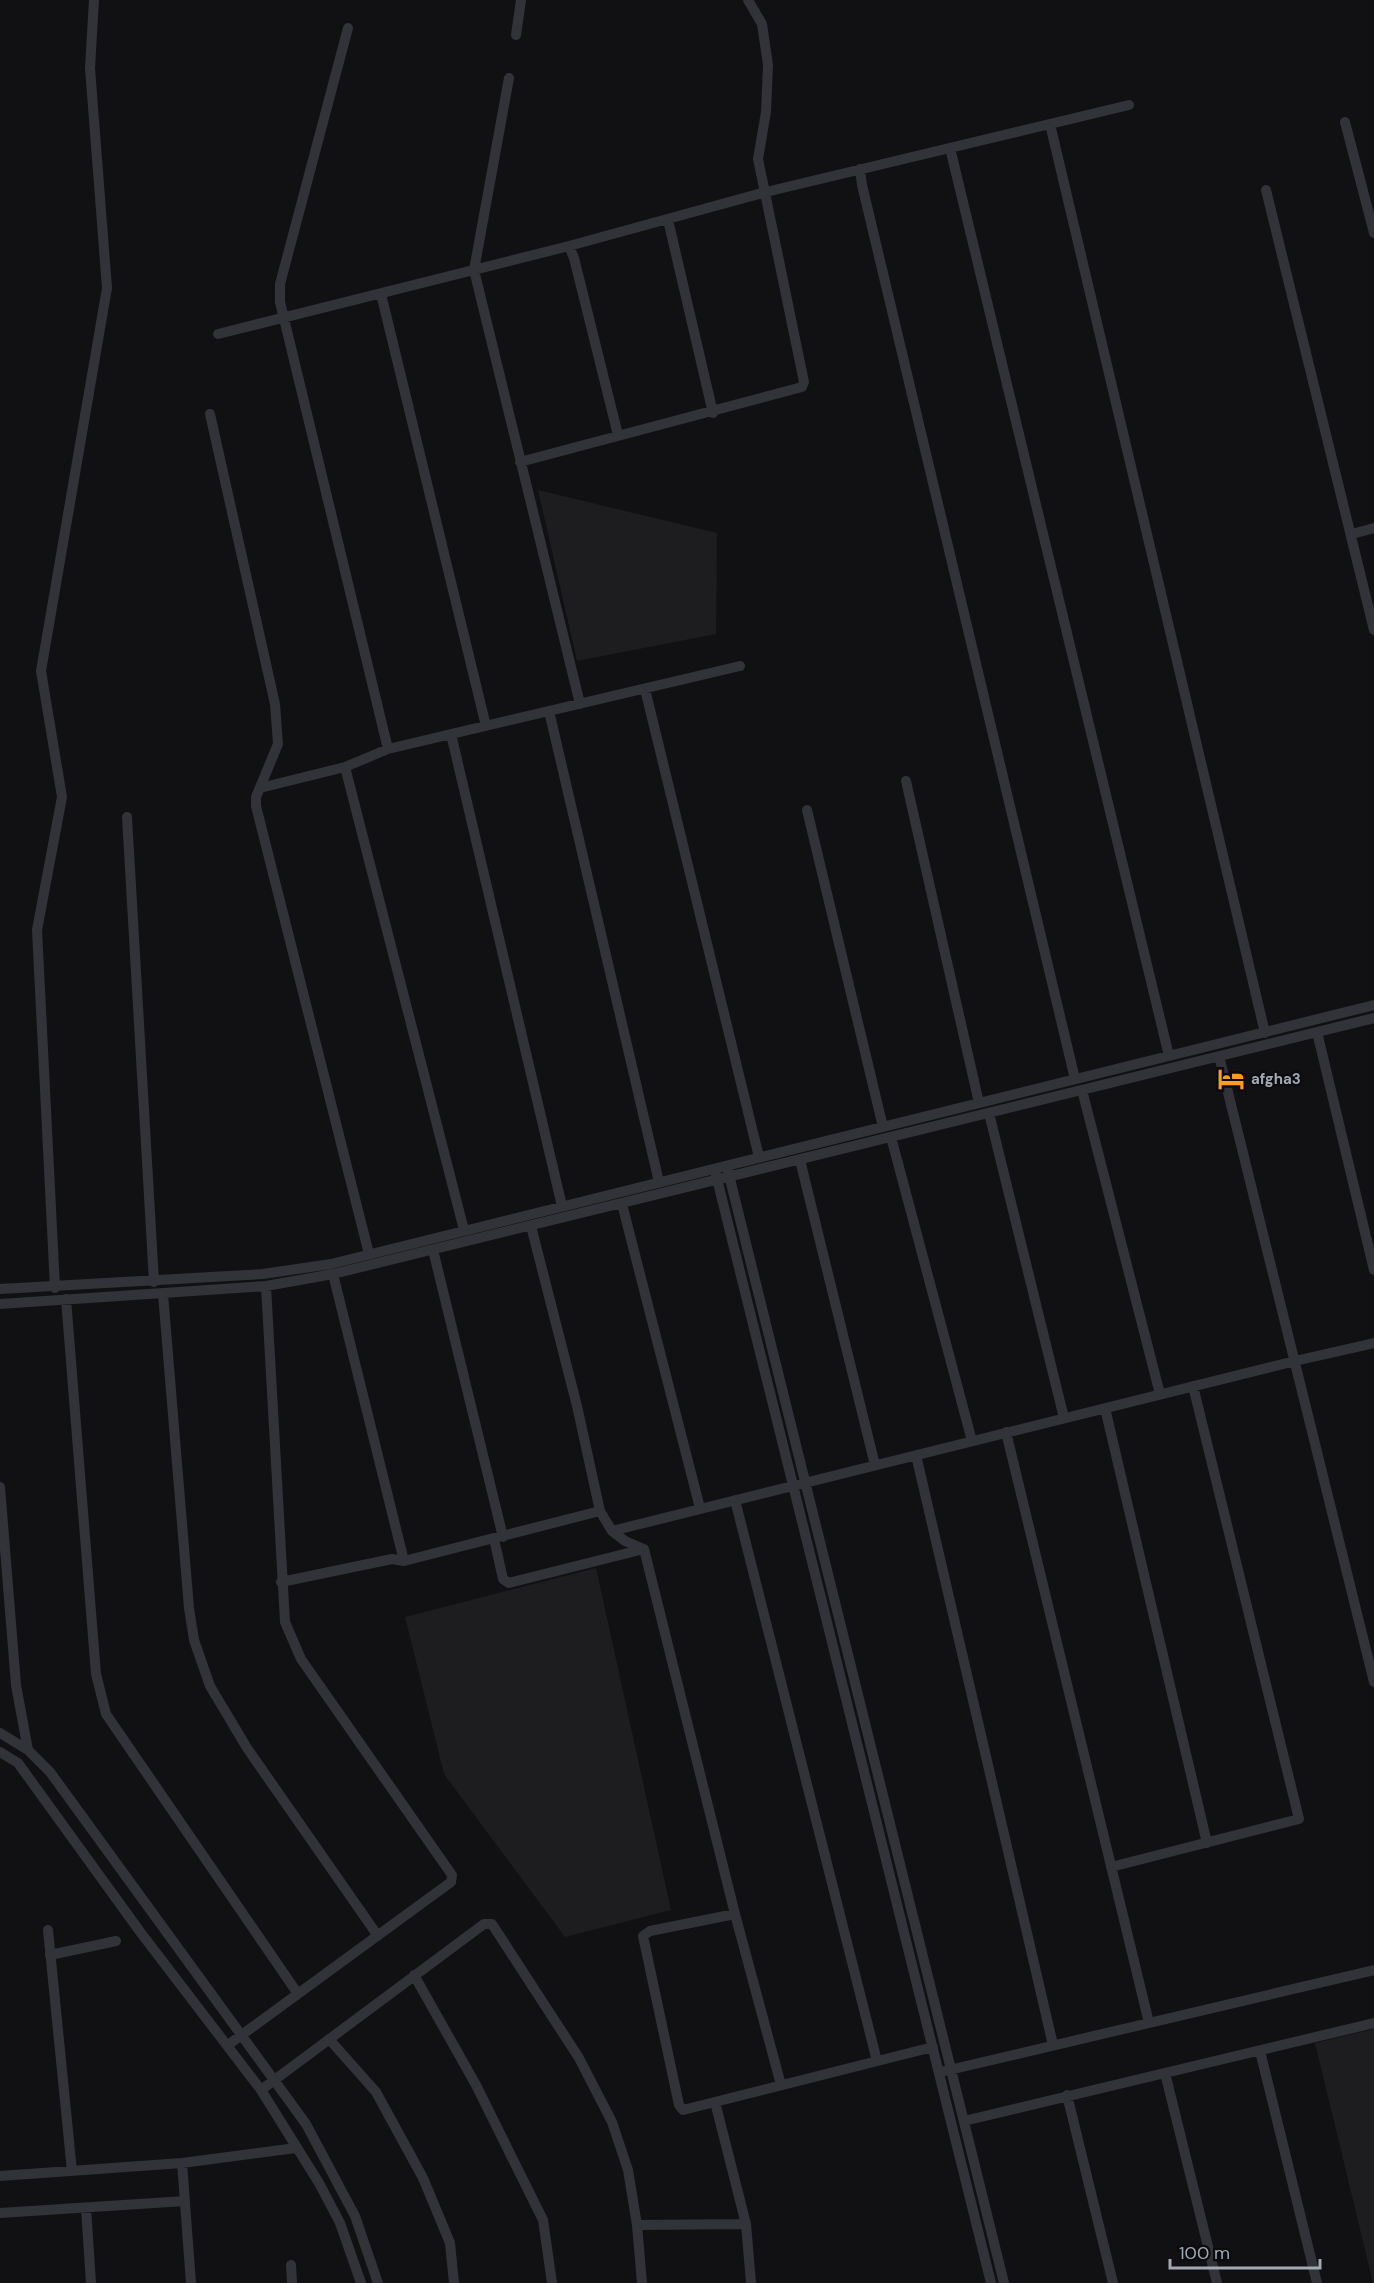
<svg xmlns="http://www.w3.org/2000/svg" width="1374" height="2283" font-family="'DM Sans',sans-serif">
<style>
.built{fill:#1d1d20}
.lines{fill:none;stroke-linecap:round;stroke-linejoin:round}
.minor{stroke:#323338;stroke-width:10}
.labels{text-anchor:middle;stroke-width:4.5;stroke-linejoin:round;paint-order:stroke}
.poi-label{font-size:15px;font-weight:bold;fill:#a1a9b4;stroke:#0c0c0e;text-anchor:start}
</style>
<rect width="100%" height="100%" fill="#111113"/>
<!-- built -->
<path class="built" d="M538 490 717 533 716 634 577 661Z
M596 1568 671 1910 565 1937 444 1774 405 1617Z
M1374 2029V2283H1373L1315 2043Z"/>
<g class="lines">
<!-- minor -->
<path class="minor" d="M348 28 280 284V302L388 749
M516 35 521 0
M509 78 474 270 580 704
M1345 122 1374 233
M1050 124 1265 1033
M950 148 1169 1056
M860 169 862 185 1075 1079
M1266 190 1374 630
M668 220 713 413
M569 246 574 258 618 435
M381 294 486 726
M218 334 569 246 766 192 1129 105
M210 414 275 704 278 744 256 797V806L369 1254
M520 462 802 387 804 382 758 159 766 112 768 65 762 24 748 0
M1352 534 1374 528
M645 689 759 1157
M549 711 659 1182
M451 734 562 1206
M345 767 464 1230
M906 781 979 1103
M260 788 345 767 388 749 740 666
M807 810 883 1127
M127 817 154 1282
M1317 1032 1374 1270
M1219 1056 1374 1682
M1082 1090 1160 1394
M989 1113 1064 1418
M891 1137 972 1441
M800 1160 875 1465
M728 1171 1004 2283
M716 1175 991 2283
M622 1204 700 1508
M531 1226 577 1406 600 1511
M433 1250 503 1537
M333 1274 404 1561
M55 1288 37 930 62 797 41 671 107 288 90 68 94 0
M0 1289 263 1274 331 1264 1374 1005
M163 1294 189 1608 194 1640 210 1686 247 1748 378 1936
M66 1299 96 1674 106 1714 298 1994
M0 1304 266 1286 333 1274 1374 1018
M1105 1408 1207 1843
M1006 1432 1149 2023
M916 1455 1053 2045
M0 1487 16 1685 28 1750
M735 1500 877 2061
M612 1531 625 1541 644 1549 735 1914 781 2085
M494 1539 503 1579 509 1583 644 1549
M281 1582 392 1559 404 1561 600 1511 612 1531 1295 1361 1374 1343
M0 1733 28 1750 50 1772 306 2124 355 2216 378 2283
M0 1752 18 1763 141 1933 261 2090 319 2183 340 2223 361 2283
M1111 1867 1299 1819 1193 1386
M735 1914 650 1931 643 1936 679 2105 683 2110 933 2047
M48 1930 72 2171
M50 1955 116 1941
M414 1975 476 2085 543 2220 552 2283
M329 2039 376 2092 423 2178 450 2243 454 2283
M228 2045 451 1882 452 1875 301 1659 285 1622 266 1286
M1260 2051 1317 2283
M945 2071 1374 1970
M1165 2073 1217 2283
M261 2090 484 1924H492L579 2058 612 2122 628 2170 637 2225 642 2283
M1067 2095 1113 2283
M715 2102 746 2224 751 2283
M964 2121 1374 2023
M182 2163 191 2283
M0 2176 182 2163 296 2148
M86 2208 91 2283
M0 2213 185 2201
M637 2225 746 2224
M291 2265 292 2283"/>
</g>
<!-- icons -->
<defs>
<g id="hotel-bare" transform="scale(2.07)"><path d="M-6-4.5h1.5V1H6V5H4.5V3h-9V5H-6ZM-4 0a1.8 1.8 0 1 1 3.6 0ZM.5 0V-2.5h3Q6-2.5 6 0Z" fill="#fe9c1e" stroke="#0c0c0e" stroke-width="2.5" paint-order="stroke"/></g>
</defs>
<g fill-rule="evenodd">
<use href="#hotel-bare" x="1231" y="1079"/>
</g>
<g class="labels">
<!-- poi labels -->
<g class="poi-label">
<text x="1251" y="1084">afgha3</text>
</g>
</g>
<!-- scale -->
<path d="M1170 2259v9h150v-9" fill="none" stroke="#a1a9b4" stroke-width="3"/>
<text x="1179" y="2259" font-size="18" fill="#a1a9b4" stroke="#0c0c0e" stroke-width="4.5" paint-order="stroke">100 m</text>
</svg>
